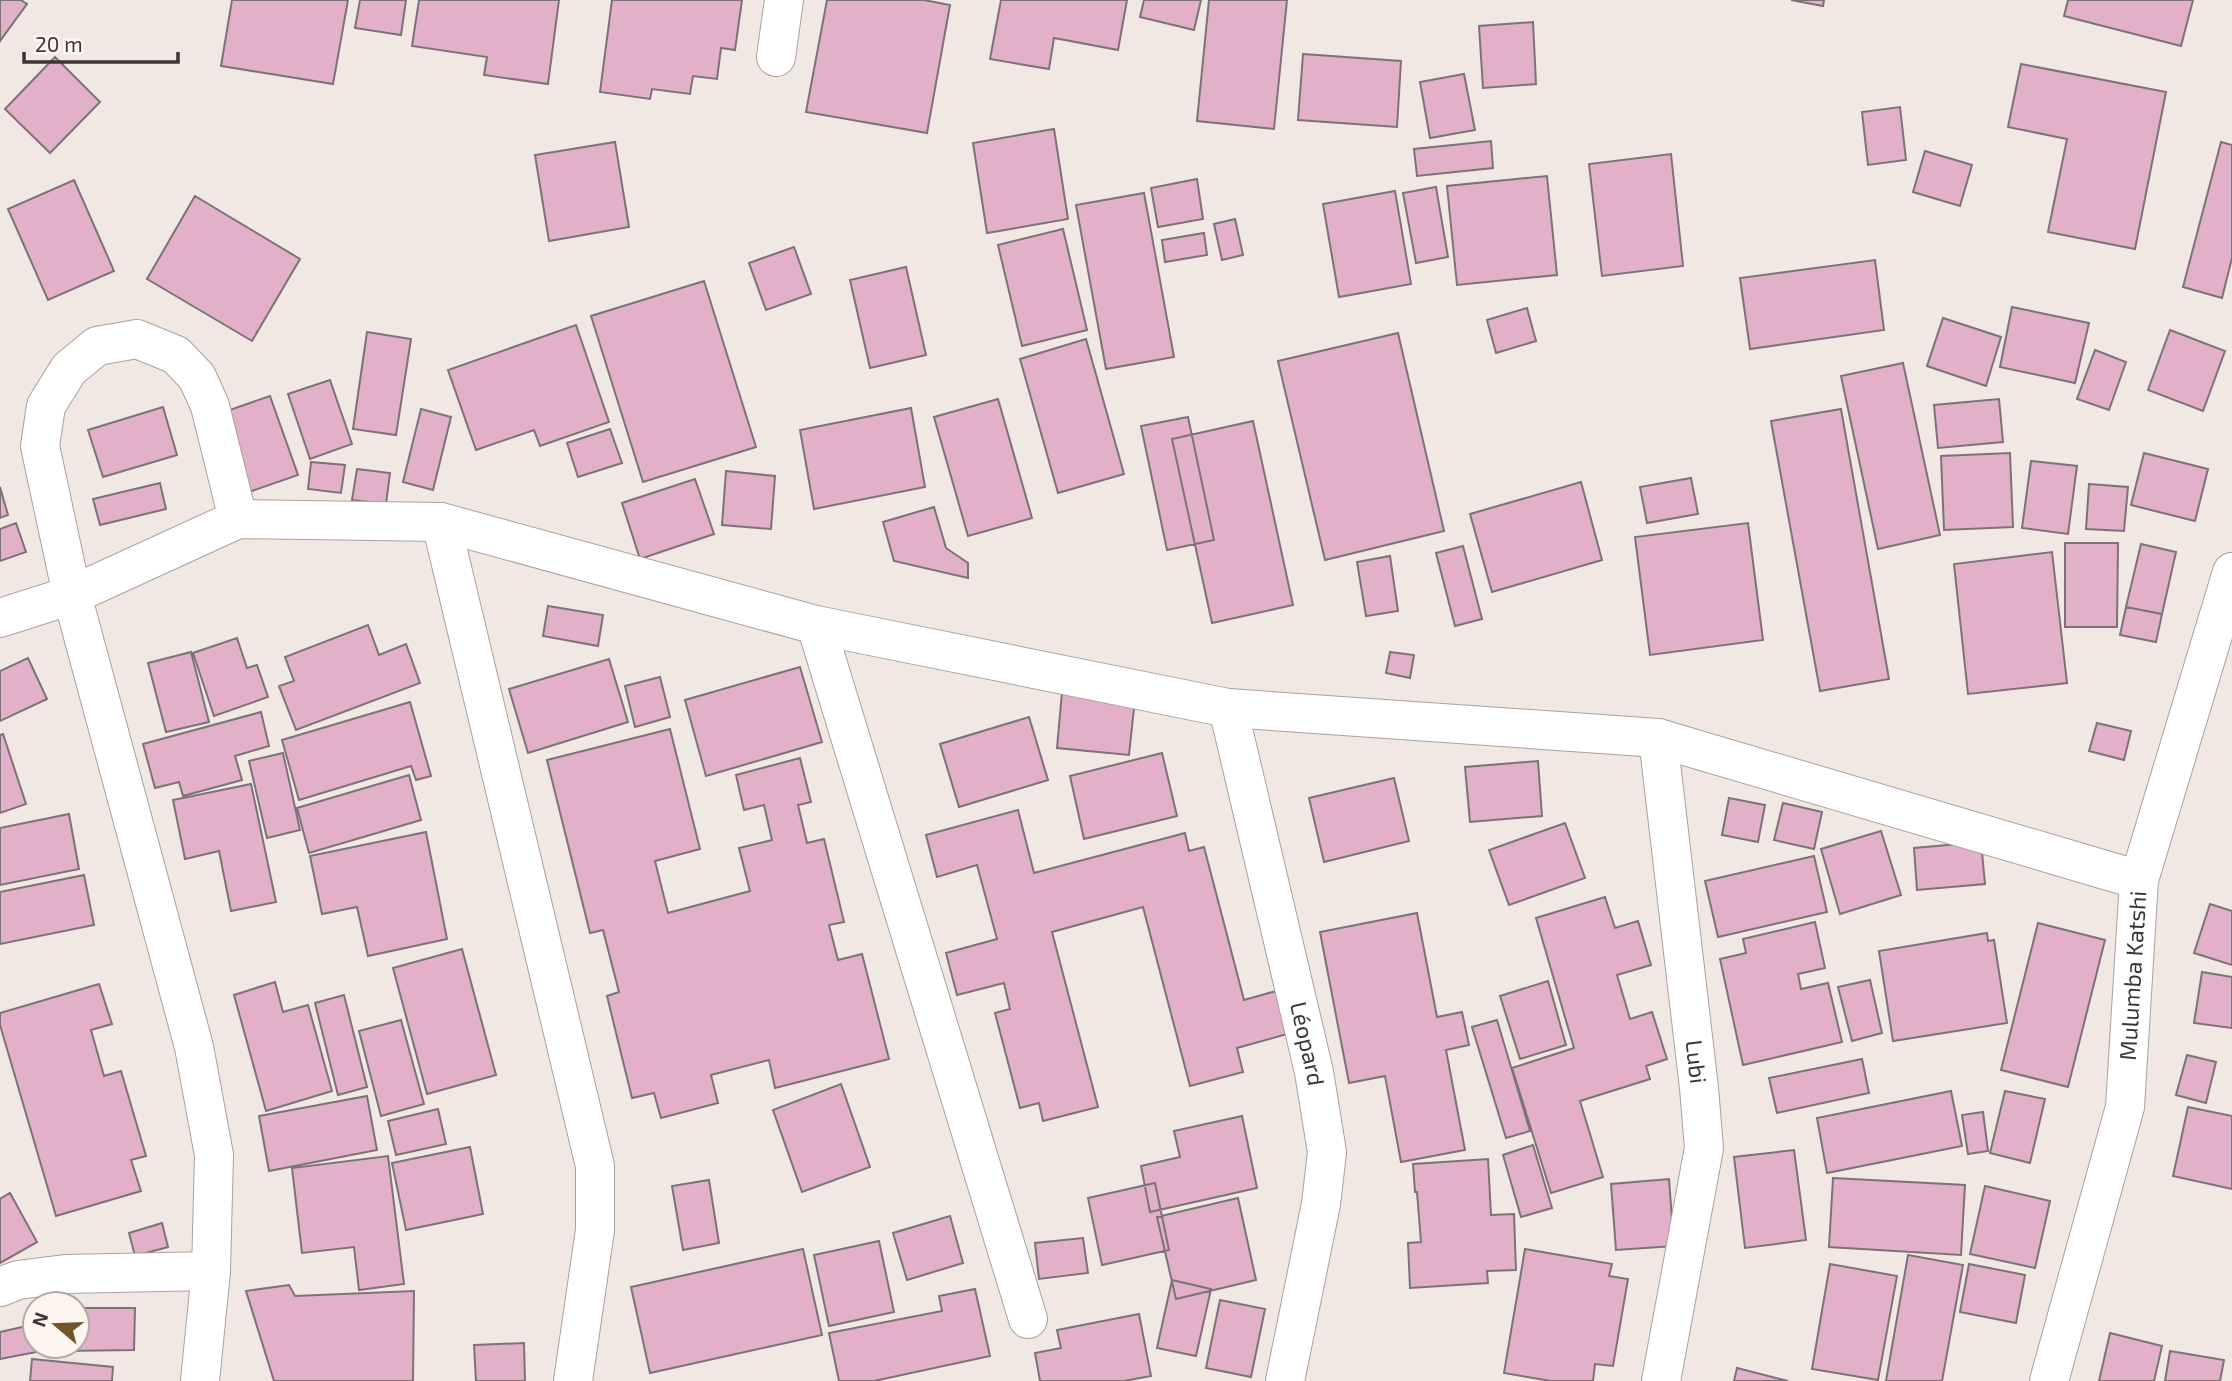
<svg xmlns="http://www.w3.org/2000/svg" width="2232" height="1381" font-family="'Exo 2',sans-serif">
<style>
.building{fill:#e3b0ca;stroke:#7b7377;stroke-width:2}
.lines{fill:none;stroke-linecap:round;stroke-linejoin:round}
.minor-casing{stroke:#aaa19d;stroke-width:40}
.minor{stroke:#fff;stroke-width:38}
.labels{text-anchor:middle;stroke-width:5;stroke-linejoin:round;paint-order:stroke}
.street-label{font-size:23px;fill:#3a3635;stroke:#fff5f0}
</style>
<rect width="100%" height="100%" fill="#f2e8e3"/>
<!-- building -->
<path class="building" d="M0 0H21L27 4 0 41Z
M232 0H348L333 84 221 66Z
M360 0H406L401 35 355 28Z
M419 0H559L548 84 484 75 487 57 412 46Z
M612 0H742L735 50 721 48 717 79 693 76 690 94 652 89 650 99 600 92Z
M827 0H924L950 5 927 133 806 112Z
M1001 0H1127L1118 50 1054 38 1049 69 990 59Z
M1144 0H1201L1194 30 1140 17Z
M1209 0H1287L1274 129 1197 121Z
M1791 0H1824L1823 6Z
M2068 0H2193L2181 46 2064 16Z
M1533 22 1536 84 1483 88 1479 26Z
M1303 54 1401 61 1397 127 1298 120Z
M55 57 100 102 50 153 5 109Z
M2021 64 2166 92 2135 249 2048 232 2067 139 2008 127Z
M1464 74 1475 130 1430 138 1420 82Z
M1900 107 1906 160 1868 165 1862 112Z
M1054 129 1068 219 987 233 973 143Z
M1491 141 1493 168 1417 176 1414 149Z
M615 142 629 227 549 241 535 155Z
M2221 142 2232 145V258L2222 298 2183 287Z
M1925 151 1972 165 1960 206 1913 192Z
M1671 154 1683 266 1602 276 1589 164Z
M1547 176 1557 275 1457 285 1447 186Z
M1197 179 1203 219 1158 227 1151 188Z
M74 180 114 271 48 300 8 209Z
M1436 187 1448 257 1416 263 1403 193Z
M1395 191 1411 284 1339 297 1323 204Z
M1144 193 1174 357 1106 369 1076 205Z
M195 196 300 259 252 341 147 279Z
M1235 219 1243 255 1222 260 1214 224Z
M1063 229 1087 330 1022 346 998 245Z
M1204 233 1207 255 1165 262 1162 240Z
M794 247 811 294 766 310 749 263Z
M1875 260 1884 330 1750 349 1740 278Z
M906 267 926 355 870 368 850 280Z
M704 281 756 447 643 482 591 316Z
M2012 307 2089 323 2075 383 2000 367Z
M1527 308 1536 341 1496 353 1487 320Z
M1943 318 2001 337 1986 386 1927 366Z
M576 325 609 422 540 446 534 430 476 450 448 370Z
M2170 330 2225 351 2203 411 2148 390Z
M367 332 411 339 396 435 353 429Z
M1398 333 1444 531 1325 560 1278 361Z
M1086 339 1124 474 1058 493 1020 359Z
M2095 350 2126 362 2109 410 2077 399Z
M1903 363 1940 535 1878 549 1841 376Z
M330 380 352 444 310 459 288 394Z
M270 396 298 475 249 492 221 413Z
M998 399 1032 518 968 536 934 417Z
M1999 399 2003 442 1938 448 1934 405Z
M163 407 177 455 103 477 88 430Z
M911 408 925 487 814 509 800 430Z
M421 409 451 417 433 490 403 482Z
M1841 409 1889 679 1820 691 1771 421Z
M1188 417 1214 540 1167 550 1141 426Z
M1253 421 1293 605 1212 623 1172 439Z
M610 429 622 463 578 477 567 443Z
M2010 453 2013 527 1944 530 1941 456Z
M2144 453 2208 469 2195 521 2131 505Z
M2031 461 2077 466 2068 534 2022 528Z
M311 462 345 465 341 493 308 489Z
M357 469 390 473 386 504 352 500Z
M726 471 775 476 771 529 722 525Z
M1691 478 1698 514 1647 523 1640 487Z
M695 479 714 534 640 559 622 503Z
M1581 482 1602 560 1492 592 1470 514Z
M160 483 166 509 100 525 93 499Z
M2089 484 2128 487 2124 531 2086 529Z
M0 487 8 515 0 518Z
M934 507 946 548 968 563V578L894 561 883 522Z
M16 523 26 552 0 561V529Z
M1748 523 1763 640 1650 655 1635 537Z
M2065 543H2118L2117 627H2065Z
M2141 544 2176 552 2162 614 2126 607Z
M1463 546 1482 619 1455 626 1436 553Z
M2052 552 2067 683 1968 694 1954 564Z
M1390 556 1398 611 1366 616 1357 562Z
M548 606 603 615 598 646 543 636Z
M2126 607 2162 614 2156 642 2120 635Z
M368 625 379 655 406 644 420 683 296 730 279 686 294 681 285 657Z
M237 638 247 668 257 665 268 697 214 716 193 653Z
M191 652 209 722 166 732 148 663Z
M1390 652 1414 655 1410 678 1386 673Z
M28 658 47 699 0 721V671Z
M609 659 628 722 528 753 509 689Z
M800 667 822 742 706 776 685 700Z
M660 677 670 717 635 727 625 686Z
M1062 692 1135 699 1129 755 1057 748Z
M410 702 431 776 416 780 411 766 299 800 282 740Z
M261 712 269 746 235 756 242 780 183 796 179 782 155 788 143 744Z
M1029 717 1048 780 959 807 940 744Z
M2097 723 2131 731 2124 760 2089 751Z
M670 729 700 849 655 861 668 913 750 891 739 848 772 840 764 805 744 810 736 775 800 758 811 802 798 805 807 843 824 839 844 922 829 925 838 960 862 954 889 1059 775 1088 769 1060 711 1075 718 1103 661 1118 654 1093 632 1098 607 996 619 992 603 930 590 933 547 760Z
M3 734 26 804 0 813V735Z
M283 753 300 830 267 838 249 761Z
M1162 753 1177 816 1084 839 1070 776Z
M1538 761 1542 816 1470 822 1465 767Z
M409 775 421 820 309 853 297 808Z
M1394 778 1409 841 1324 862 1309 798Z
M251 784 276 902 231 911 219 851 185 859 173 800Z
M1729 798 1765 805 1758 842 1722 835Z
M1783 803 1822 812 1814 849 1774 840Z
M1018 810 1034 873 1185 833 1189 851 1204 847 1244 1000 1276 991 1287 1034 1237 1048 1243 1072 1190 1086 1143 907 1052 932 1098 1107 1043 1121 1039 1103 1020 1108 995 1013 1010 1009 1004 983 957 995 946 953 997 939 977 865 937 877 926 835Z
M69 814 79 869 0 885V828Z
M1565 823 1585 878 1509 905 1489 850Z
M1881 831 1901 895 1840 914 1821 849Z
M426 832 447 939 368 956 357 907 322 914 310 856Z
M1981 842 1985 884 1917 890 1914 848Z
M1814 856 1827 912 1718 937 1705 881Z
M84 875 94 925 0 944V892Z
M1605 897 1615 928 1638 921 1651 965 1617 975 1630 1019 1652 1012 1667 1059 1646 1066 1650 1079 1580 1101 1603 1177 1551 1193 1512 1068 1574 1048 1536 918Z
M2210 904 2232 911V965L2194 953Z
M1417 913 1437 1017 1462 1012 1469 1045 1446 1050 1465 1150 1401 1162 1385 1076 1349 1083 1320 932Z
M1815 922 1825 968 1798 974 1801 989 1828 983 1842 1042 1743 1065 1720 959 1746 953 1743 939Z
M2038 923 2105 940 2068 1087 2001 1070Z
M1987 933 1988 941 1994 940 2007 1023 1893 1041 1879 951Z
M462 949 496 1075 427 1094 393 968Z
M2202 972 2232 977V1028L2194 1023Z
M1870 980 1882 1033 1852 1041 1838 987Z
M1548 981 1566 1045 1520 1059 1500 996Z
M275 982 283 1012 308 1005 332 1091 266 1111 234 995Z
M99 984 112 1024 91 1030 104 1076 121 1071 146 1156 131 1160 141 1191 56 1216 0 1025V1013Z
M344 995 367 1087 338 1095 315 1003Z
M401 1020 424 1104 381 1116 359 1031Z
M1497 1020 1530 1131 1506 1138 1472 1027Z
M2187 1055 2216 1062 2206 1103 2176 1095Z
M1862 1059 1869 1093 1777 1113 1769 1078Z
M841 1084 870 1167 802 1192 773 1110Z
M1951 1091 1962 1146 1827 1173 1817 1118Z
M2005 1091 2045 1099 2030 1163 1990 1153Z
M367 1096 377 1150 269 1171 259 1116Z
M2188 1107 2232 1116V1189L2173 1176Z
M438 1109 446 1144 396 1155 388 1121Z
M1983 1112 1988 1151 1968 1154 1962 1115Z
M1242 1116 1257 1188 1150 1212 1141 1166 1180 1157 1174 1131Z
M1533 1145 1552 1208 1521 1217 1503 1155Z
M470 1147 483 1214 406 1230 392 1163Z
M1794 1150 1806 1240 1745 1248 1734 1157Z
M388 1156 404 1284 359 1290 354 1247 302 1253 292 1168Z
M1488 1159 1491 1215 1514 1214 1516 1270 1487 1271 1488 1283 1410 1288 1408 1243 1421 1242 1417 1192H1415L1413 1164Z
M1833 1178 1965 1185 1961 1255 1829 1247Z
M1669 1179 1674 1246 1616 1250 1611 1184Z
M709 1180 719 1243 683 1250 672 1186Z
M1155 1183 1169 1250 1102 1265 1088 1198Z
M1985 1186 2050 1201 2035 1268 1970 1254Z
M10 1193 37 1242 0 1263V1199Z
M1238 1198 1256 1280 1176 1299 1157 1217Z
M950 1216 963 1263 907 1280 893 1233Z
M162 1223 168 1247 135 1256 129 1233Z
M1083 1238 1088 1273 1039 1279 1035 1243Z
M879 1241 894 1312 829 1326 814 1255Z
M803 1249 822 1335 650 1373 631 1287Z
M1525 1249 1612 1264 1609 1276 1628 1279 1613 1366 1595 1364 1593 1381H1551L1504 1373Z
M1908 1255 1963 1265 1942 1381H1886Z
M1830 1264 1897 1276 1878 1380 1812 1369Z
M1969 1264 2025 1275 2016 1323 1960 1312Z
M1172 1280 1211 1289 1196 1356 1157 1348Z
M289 1285 295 1296 414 1291 413 1381H274L246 1291Z
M975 1289 990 1356 874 1381H839L829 1333 942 1311 939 1296Z
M1220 1300 1265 1309 1251 1377 1206 1368Z
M77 1308H135L134 1350 63 1351V1346H77Z
M1139 1314 1151 1376 1124 1381H1040L1035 1353 1061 1348 1057 1330Z
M35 1324V1346H51L52 1349 0 1359V1332Z
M2110 1333 2162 1346 2154 1381H2099Z
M524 1343 525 1381H476L474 1345Z
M2170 1351 2224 1360 2220 1381H2165Z
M32 1359 113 1367 112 1381H30Z
M1737 1368 1788 1381H1734Z"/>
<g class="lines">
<!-- minor casing -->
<g class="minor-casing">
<g id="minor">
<path d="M776 57 784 0"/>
<path d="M441 522 595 1166V1230L573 1381"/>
<path d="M0 618 72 595 238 519 441 522 816 625 1228 708 1658 738 2139 880"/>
<path d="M816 625 1028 1319"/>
<path id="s1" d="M1228 708 1314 1072 1327 1152 1321 1204 1285 1381"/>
<path id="s2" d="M1658 738 1699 1088 1704 1148 1661 1381"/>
<path d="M0 1287 18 1280 65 1274 211 1271"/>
<path d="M200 1381 211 1271 214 1155 194 1047 72 595 40 446 46 406 69 369 97 346 137 339 176 355 197 377 210 406 238 519"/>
<path id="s3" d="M2049 1381 2125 1107 2139 880 2232 572"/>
</g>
</g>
<!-- minor -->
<use href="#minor" class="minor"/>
</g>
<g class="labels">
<!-- street labels -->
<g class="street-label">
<text dy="8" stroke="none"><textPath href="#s3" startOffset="416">Mulumba Katshi</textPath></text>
<text dy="8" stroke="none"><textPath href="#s1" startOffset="345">Léopard</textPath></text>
<text dy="8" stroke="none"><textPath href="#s2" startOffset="326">Lubi</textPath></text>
</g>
</g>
<!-- north arrow -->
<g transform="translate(56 1325) rotate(289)"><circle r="33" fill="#fff5f0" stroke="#b0a9a5" stroke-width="2"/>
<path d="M0-5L12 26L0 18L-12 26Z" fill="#715629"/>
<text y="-10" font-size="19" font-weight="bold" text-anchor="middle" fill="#3a3635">N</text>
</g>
<!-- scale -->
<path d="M24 52v10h154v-10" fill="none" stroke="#3a3635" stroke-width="3.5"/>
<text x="35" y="52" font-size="21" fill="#3a3635" stroke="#fff5f0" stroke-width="5" paint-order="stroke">20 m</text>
</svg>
